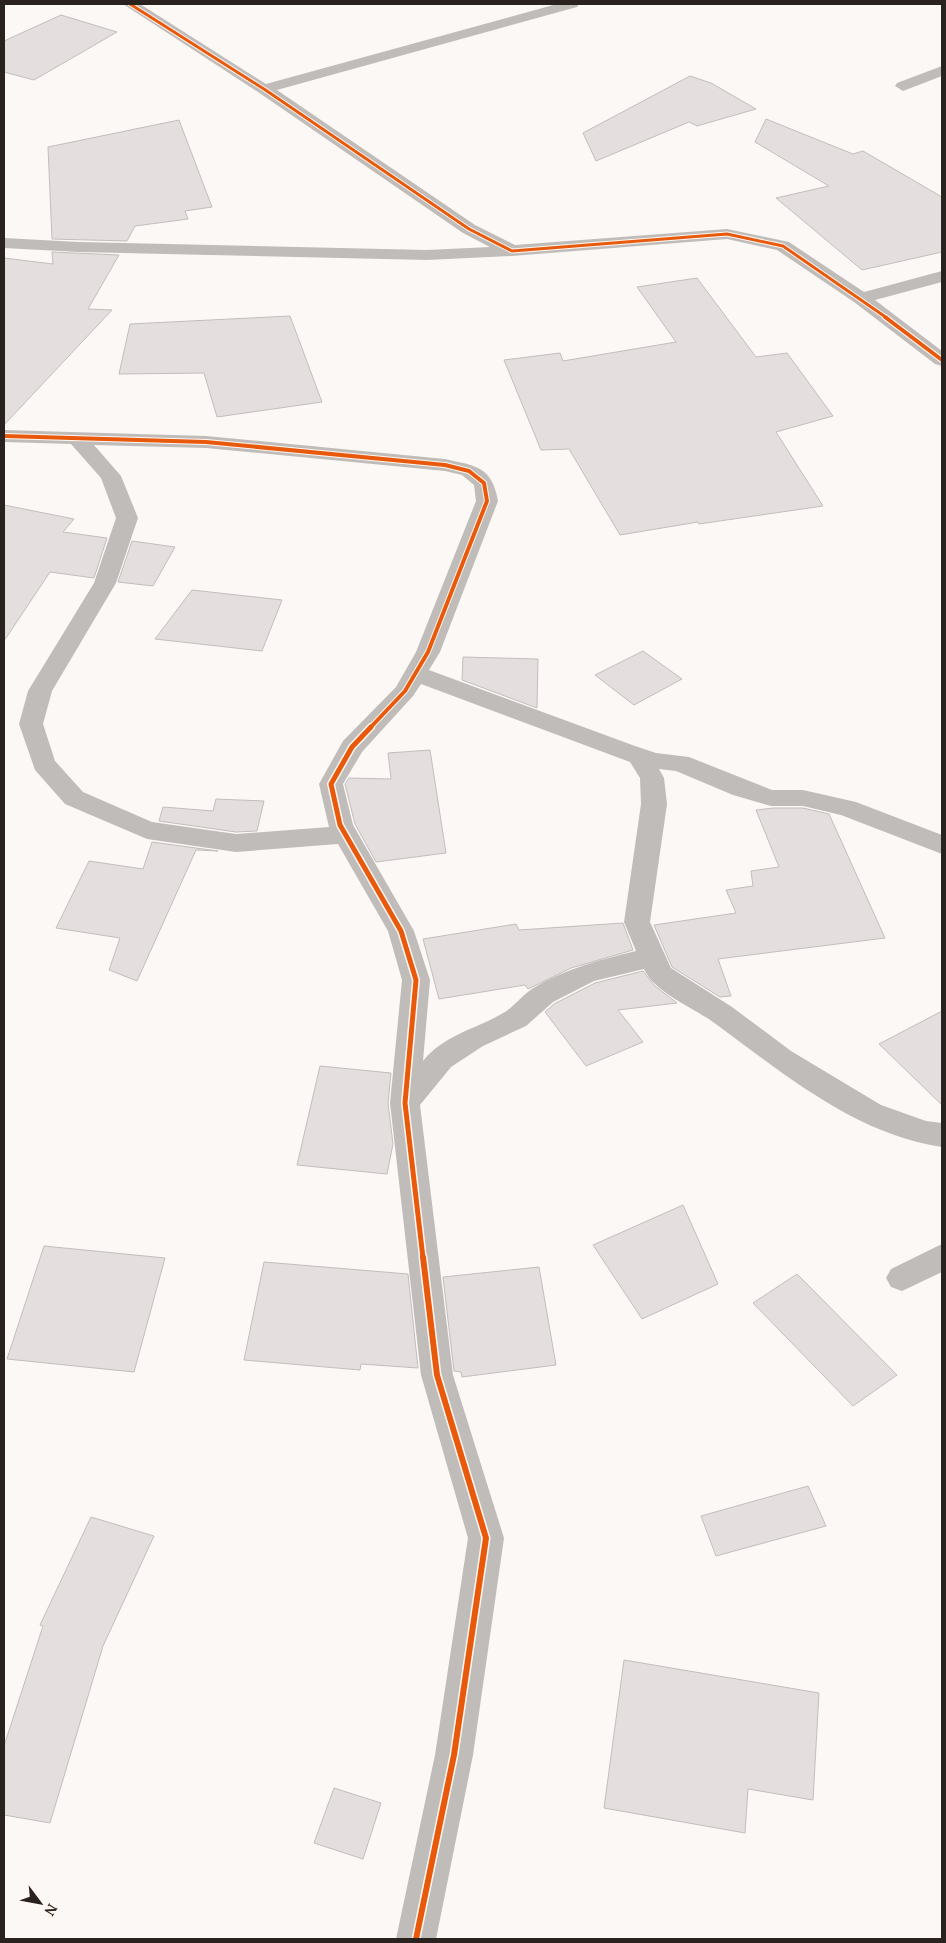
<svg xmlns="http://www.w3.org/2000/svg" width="946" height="1943" font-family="'PT Serif',serif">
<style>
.building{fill:#e4dedf;stroke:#c3bebe}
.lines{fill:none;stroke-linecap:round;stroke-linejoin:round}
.street{fill:#c0bcb9;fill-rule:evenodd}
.cycleway-far3-casing{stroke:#fff7f2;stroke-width:5}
.cycleway-far2-casing{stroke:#fff7f2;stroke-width:6}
.cycleway-far1-casing{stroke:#fff7f2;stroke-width:8}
.cycleway-casing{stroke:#fff7f2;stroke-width:9}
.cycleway-far3{stroke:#e8590c;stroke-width:3}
.cycleway-far2{stroke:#e8590c;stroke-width:4}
.cycleway-far1{stroke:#e8590c;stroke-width:5}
.cycleway{stroke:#e8590c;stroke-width:6}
</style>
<rect width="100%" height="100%" fill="#fcf8f5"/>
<!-- building -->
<path class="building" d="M61 15 117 32 34 80 4 72V41Z
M690 76 711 83 756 109 697 126 689 122 596 161 583 133Z
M766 119 853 154 863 151 942 197V252L862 270 776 198 829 186 755 142Z
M179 120 212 207 185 211 188 219 135 226 127 241 52 239 48 147Z
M52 252 119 255 88 309 112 310 4 425V258L53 264Z
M697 278 756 357 787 353 833 416 776 432 823 506 699 524 698 522 620 535 569 449 541 450 504 360 560 353 563 361 676 342 637 287Z
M290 316 322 402 217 417 204 373 119 374 130 324Z
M4 505 74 519 63 532 107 538 94 578 50 572 4 641Z
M132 541 175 547 153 586 118 582Z
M192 590 282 600 262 651 155 639Z
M643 651 682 679 634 705 595 675Z
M463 657 538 659 537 708 462 680Z
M430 750 446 853 376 862 355 824 345 784 349 778 391 779 388 753Z
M216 799 264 801 257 831 236 832 159 821 163 807 213 811Z
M774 808H803L829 814 885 938 718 959 731 996 720 997 672 967 654 925 736 913 726 890 753 886 751 871 779 867 756 810Z
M152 842 218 851 196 850 137 981 109 970 120 938 56 928 89 861 143 869Z
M623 923 633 950 571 968 528 989 525 985 439 999 423 939 516 924 519 930Z
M643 971 655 986 677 1003 618 1010 643 1042 586 1066 545 1012 554 1004 595 983Z
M942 1011V1105L879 1044Z
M320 1066 391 1073 388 1103 393 1144 387 1174 297 1165Z
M683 1205 718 1284 642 1319 593 1245Z
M44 1246 165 1258 134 1372 7 1359Z
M264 1262 408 1274 418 1368 361 1364 360 1370 244 1360Z
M539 1267 556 1365 462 1377 461 1372 454 1371 443 1277Z
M797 1274 897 1375 853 1406 753 1303Z
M808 1486 826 1526 716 1556 701 1516Z
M91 1517 154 1536 103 1646 50 1823 4 1815V1746L43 1626 40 1625Z
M624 1660 819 1693 813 1800 748 1789 745 1833 604 1808Z
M334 1788 381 1803 363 1859 314 1843Z"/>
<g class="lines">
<!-- street -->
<path class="street" d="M123 4H140L266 84 557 4H579L577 7 277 90 475 225 515 245 727 229 789 242 864 292 942 271V282L875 300 942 351V366L935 364 854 302 777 250 727 239 512 256 427 260 79 252 4 248V238L79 242 427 250 490 247 463 233 258 92Z
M942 66V76L903 91 895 86 897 83Z
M4 430 206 436 445 459C476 466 492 466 498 501L440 652 429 670 635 746 656 753 689 757 772 790H803L856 802 942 835V854L841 815 803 806H771L733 795 676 771 659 769 664 778 667 804 650 922 671 968 732 1007 791 1051 881 1105 926 1121 942 1123V1147C854 1134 782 1072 713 1022 692 1007 654 992 644 969L594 981 553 1002 526 1026 483 1046 451 1067 420 1105 453 1375 504 1538 473 1755 436 1939H396L435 1755 468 1538 421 1375 390 1103 402 980 388 931 338 844 236 852 147 839 65 804 35 770 19 724 28 691 94 583 116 518 101 478 71 444 4 442ZM94 445 206 448 445 471 462 475 474 485 476 501 416 652 396 687 343 741 319 784 329 827 236 834 152 822 83 792 55 761 43 724 52 691 116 583 138 518 121 476ZM421 684 630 762 640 778 641 804 624 922 636 951C600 960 567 968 535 987 524 993 516 1005 505 1012 477 1029 445 1034 423 1061L430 980 414 931 353 825 343 784 362 752 413 696Z
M942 1244V1272L902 1291 891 1287 886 1278 891 1269Z"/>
<!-- cycleway-far3 casing -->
<g class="cycleway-far3-casing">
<path id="cycleway-far3" d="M130 4 264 89 469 229 512 251 727 234 783 246 887 318"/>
</g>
<!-- cycleway-far2 casing -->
<g class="cycleway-far2-casing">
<path id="cycleway-far2" d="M885 317 942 360
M4 436 206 442 445 465 469 471 484 483 487 501 428 652 405 691 370 728"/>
</g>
<!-- cycleway-far1 casing -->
<g class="cycleway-far1-casing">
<path id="cycleway-far1" d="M371 727 352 747 331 784 340 825 401 931 416 980 405 1103 423 1258"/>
</g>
<!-- cycleway casing -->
<g class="cycleway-casing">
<path id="cycleway" d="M416 1939 454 1755 486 1538 437 1375 423 1257"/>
</g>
<!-- cycleway-far3 -->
<use href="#cycleway-far3" class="cycleway-far3"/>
<!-- cycleway-far2 -->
<use href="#cycleway-far2" class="cycleway-far2"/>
<!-- cycleway-far1 -->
<use href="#cycleway-far1" class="cycleway-far1"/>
<!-- cycleway -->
<use href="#cycleway" class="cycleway"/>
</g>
<!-- border -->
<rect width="946" height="1943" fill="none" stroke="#29221e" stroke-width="10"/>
<!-- north arrow -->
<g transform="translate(40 1903) rotate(122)" stroke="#fff7f2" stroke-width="4" paint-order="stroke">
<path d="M0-4L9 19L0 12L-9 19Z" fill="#29221e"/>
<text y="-8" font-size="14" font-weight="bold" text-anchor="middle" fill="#29221e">N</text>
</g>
</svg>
